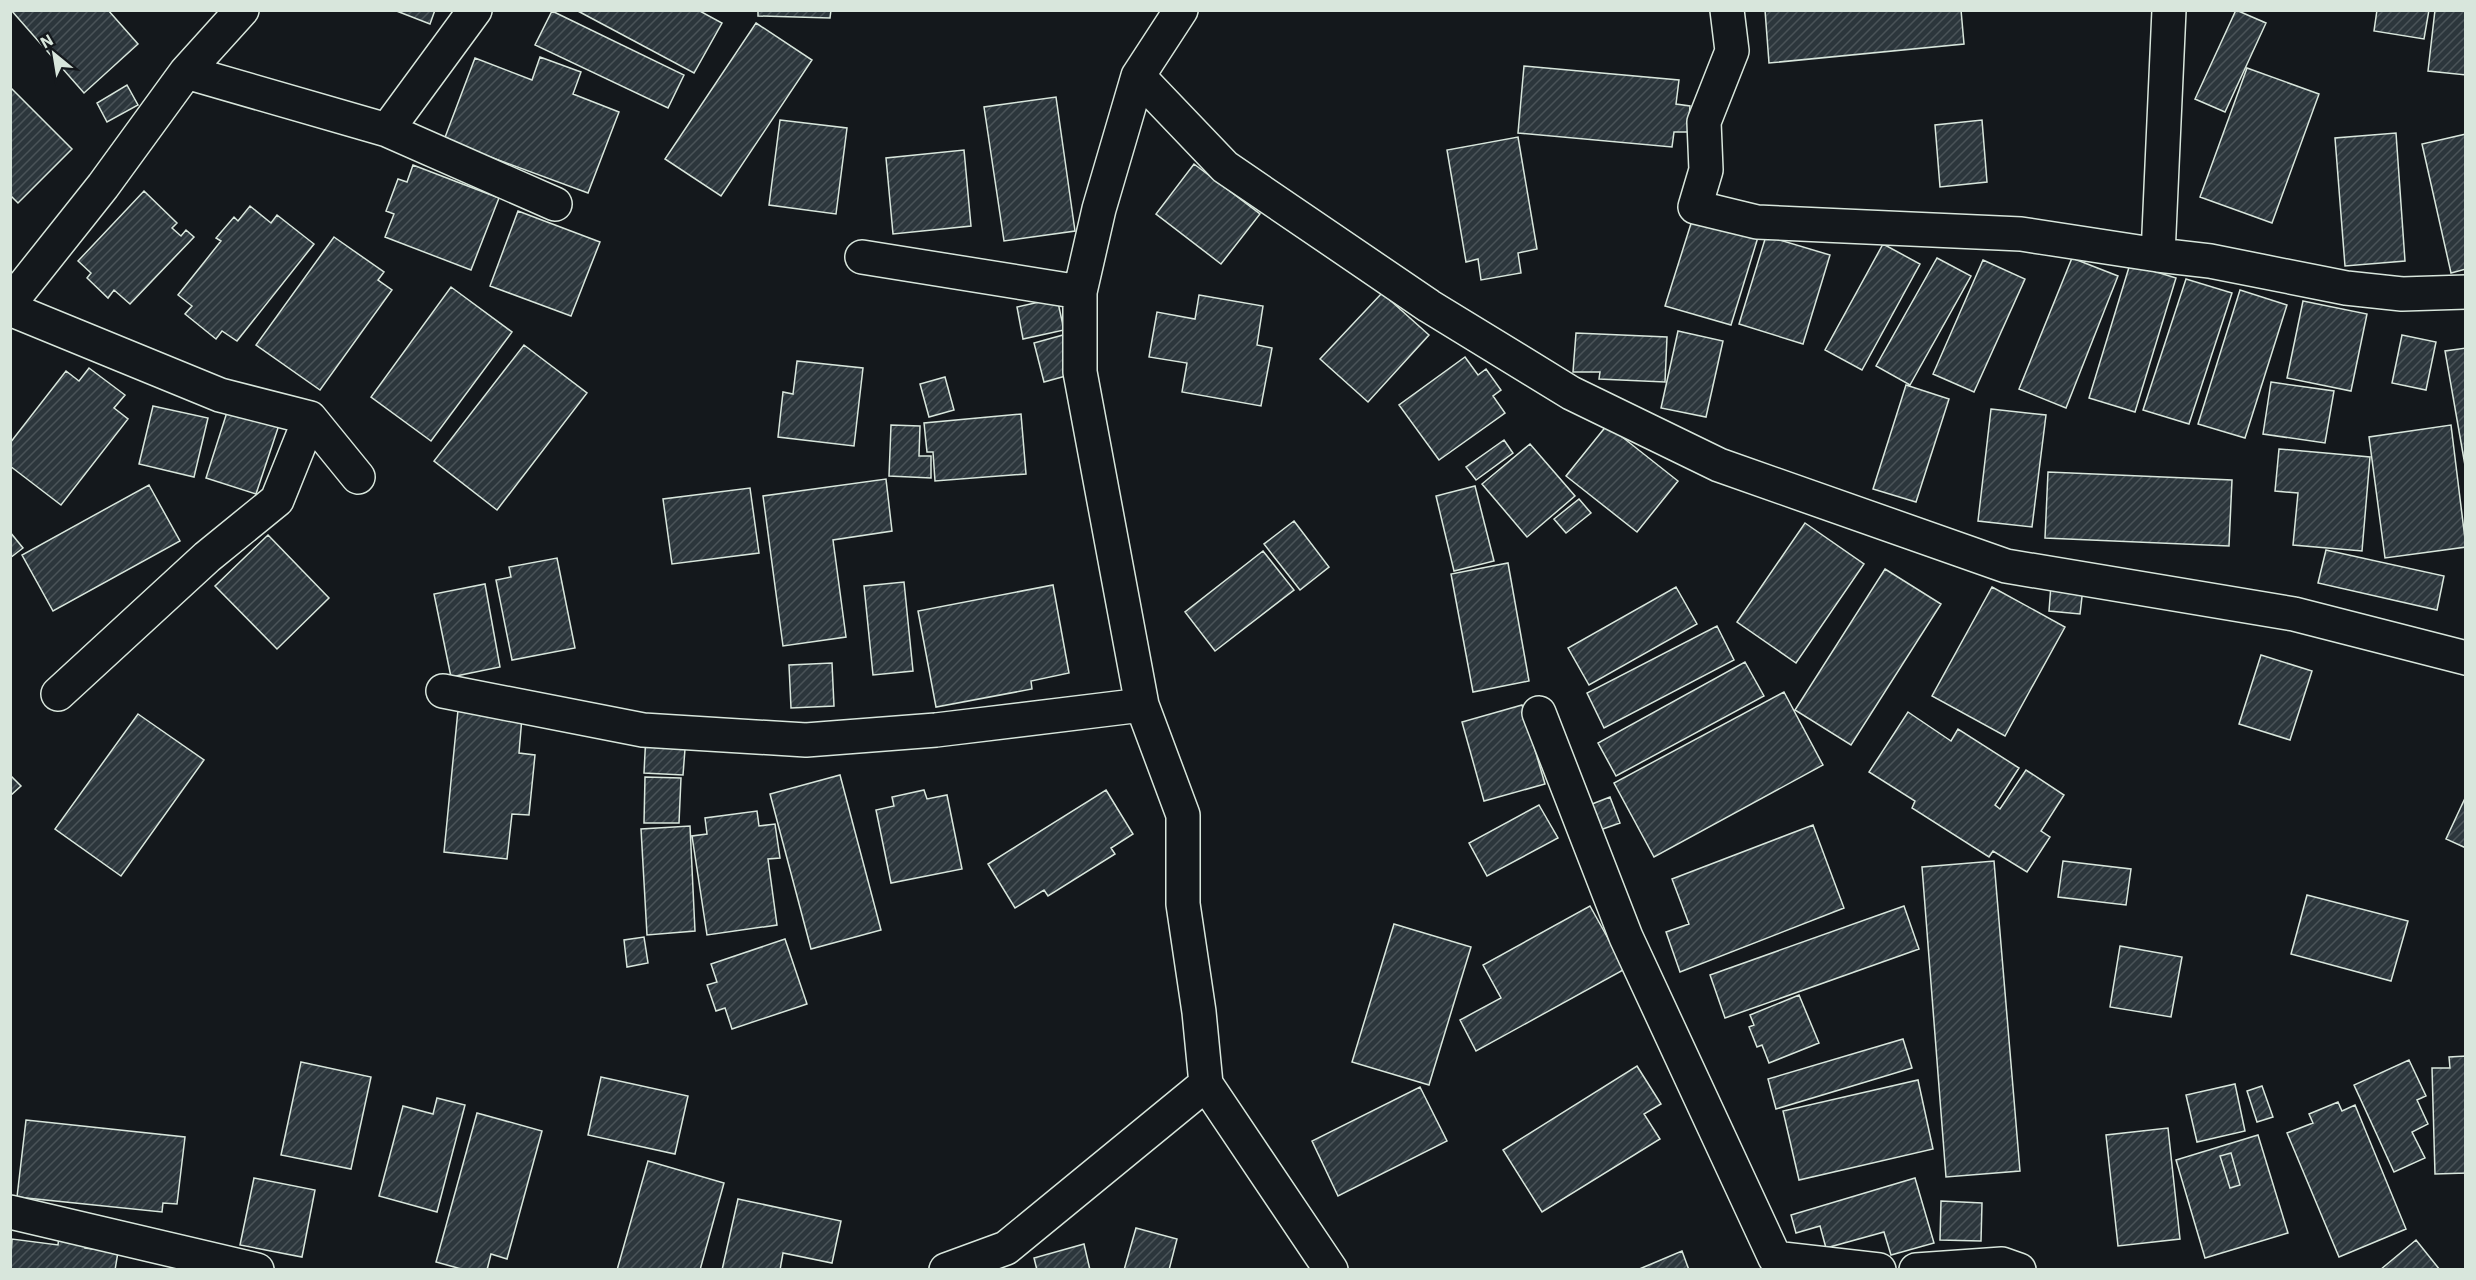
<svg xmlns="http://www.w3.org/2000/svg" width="2476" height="1280" font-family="'IBM Plex Sans',sans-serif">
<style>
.building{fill:url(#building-hatch);stroke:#d8e6dc;stroke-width:1.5;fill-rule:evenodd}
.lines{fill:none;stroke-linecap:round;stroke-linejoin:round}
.minor-casing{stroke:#d8e6dc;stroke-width:36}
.minor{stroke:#14181c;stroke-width:33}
</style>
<defs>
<pattern id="building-hatch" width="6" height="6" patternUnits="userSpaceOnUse" patternTransform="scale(1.5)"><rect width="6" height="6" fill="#2c363c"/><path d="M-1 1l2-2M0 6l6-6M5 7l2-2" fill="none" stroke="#4a5358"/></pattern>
</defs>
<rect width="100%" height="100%" fill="#14181c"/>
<!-- building -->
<path class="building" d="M11 10H108L138 44 84 93Z
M394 10H435L430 24Z
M576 10H698L722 23 694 73Z
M758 10H831L830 18 758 16Z
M1765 10H1961L1964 44 1769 63Z
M2236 10 2266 23 2225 112 2195 99Z
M2377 10H2429L2424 39 2374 31Z
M2435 10H2466V75L2428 71Z
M552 11 684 75 668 108 535 45Z
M756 23 812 60 721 196 665 159Z
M540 57 581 72 573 94 619 112 588 193 444 140 475 58 532 80Z
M1524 66 1679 80 1676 104 1690 106 1688 132H1674L1672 147 1518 133Z
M2247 68 2319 94 2272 223 2200 197Z
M127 85 138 105 107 122 97 103Z
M10 87 72 149 18 203 10 195Z
M1056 97 1075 231 1004 241 984 107Z
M780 120 847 128 836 214 769 205Z
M1982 120 1987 182 1940 187 1935 125Z
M2396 133 2405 261 2345 266 2335 138Z
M2466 134V269L2451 273 2422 144Z
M1518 137 1537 249 1518 253 1521 273 1481 280 1478 259 1466 262 1447 150Z
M964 150 971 226 893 234 886 158Z
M1194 164 1260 214 1221 264 1156 214Z
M413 165 499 198 471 270 385 237 394 214 386 211 398 179 407 182Z
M144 191 177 223 172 228 181 236 186 230 194 237 130 304 114 290 108 298 87 278 91 273 78 261Z
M250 206 271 223 277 215 314 244 237 341 222 331 216 339 185 314 192 306 178 295 221 241 216 238 234 217 238 221Z
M518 211 600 242 571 316 490 286Z
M1694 214 1759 234 1731 325 1665 306Z
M1766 236 1830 255 1803 344 1739 324Z
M334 237 384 272 378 280 392 290 320 390 256 345Z
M1883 244 1920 264 1862 370 1825 350Z
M1937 258 1971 276 1910 385 1876 366Z
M2072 258 2118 276 2066 408 2019 389Z
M1983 260 2025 279 1974 392 1933 374Z
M2130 264 2176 278 2135 412 2089 398Z
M2186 279 2232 293 2189 424 2143 410Z
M451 287 512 332 431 441 371 397Z
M2240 290 2287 305 2245 438 2198 424Z
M1382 293 1429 335 1368 402 1320 359Z
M1199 295 1263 306 1257 345 1272 348 1261 406 1182 392 1187 363 1149 357 1157 312 1195 319Z
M1057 298 1064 330 1023 339 1017 307Z
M2303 301 2367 314 2351 391 2287 378Z
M1678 331 1723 341 1706 417 1661 408Z
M1576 333 1667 337 1665 382 1599 379 1600 372H1573Z
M1063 335 1073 374 1044 382 1034 343Z
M2402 335 2436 342 2426 390 2392 383Z
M524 345 587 393 497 510 434 461Z
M2466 348V471L2445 351Z
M1465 357 1478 375 1486 369 1501 390 1493 396 1505 413 1439 460 1399 405Z
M797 361 863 368 854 446 778 437 783 392 793 394Z
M89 368 125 395 114 408 128 419 61 505 10 466V443L66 371 79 381Z
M945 377 954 410 929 417 920 384Z
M2271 382 2334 391 2325 443 2263 434Z
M1906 385 1949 399 1916 502 1873 489Z
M153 406 208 418 194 477 139 464Z
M228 409 279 425 256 494 206 478Z
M1991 409 2046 415 2032 527 1978 521Z
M1021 414 1026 474 935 481 933 452H927L924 423Z
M891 425 920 426 919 456H931V478L889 476Z
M1607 425 1678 481 1637 532 1566 476Z
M2451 425 2466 547 2385 558 2369 437Z
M1504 440 1513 453 1476 480 1466 467Z
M1530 444 1575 496 1527 537 1482 484Z
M2279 449 2370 457 2362 551 2293 545 2298 493 2275 491Z
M2048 472 2232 480 2229 546 2045 538Z
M886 479 892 531 833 540 846 637 783 646 763 496Z
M149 485 180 541 53 611 22 555Z
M1475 486 1494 561 1454 571 1436 496Z
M750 488 759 553 672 564 663 499Z
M1579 499 1591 513 1566 533 1554 519Z
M1294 521 1329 567 1300 590 1264 544Z
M1805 523 1864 564 1796 663 1737 622Z
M10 532 23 548 10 558Z
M268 535 329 598 277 649 215 586Z
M2326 550 2444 576 2437 610 2318 583Z
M1263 551 1294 590 1215 651 1185 612Z
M557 558 575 648 512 660 496 580 511 577 509 567Z
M1508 563 1529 681 1473 692 1451 574Z
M1885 569 1941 604 1851 745 1795 710Z
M904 582 913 671 873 675 864 586Z
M485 584 500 667 451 677 434 594Z
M1053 585 1069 673 1031 681 1032 689 936 707 918 611Z
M2051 585 2083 588 2080 614 2049 611Z
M1676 587 1697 624 1589 685 1568 648Z
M1992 587 2065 627 2005 736 1932 696Z
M1717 626 1734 660 1604 728 1587 693Z
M2261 655 2312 671 2290 740 2239 724Z
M1745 662 1764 696 1616 776 1598 743Z
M832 663 834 706 791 708 789 665Z
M1784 692 1823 765 1654 857 1614 783Z
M1522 705 1545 784 1484 801 1462 722Z
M458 710 522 717 519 753 535 755 529 815 512 814 507 859 444 852Z
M1908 712 1951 741 1958 729 2019 768 1995 805 2000 809 2026 770 2064 795 2041 831 2050 837 2027 872 1993 851 1989 857 1912 808 1915 801 1869 772Z
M138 714 204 760 121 876 55 829Z
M646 734 686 736 683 775 644 773Z
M10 775 21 786 10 796Z
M840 775 881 930 811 949 770 794Z
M645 777 681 778 679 823H644Z
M924 790 927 799 947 795 962 869 891 883 876 810 894 806 892 797Z
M1106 790 1133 834 1111 848 1115 854 1048 896 1044 890 1015 908 988 864Z
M2466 796V848L2446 839Z
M1610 797 1620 823 1597 831 1587 806Z
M1539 805 1558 838 1487 876 1469 843Z
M757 811 759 826 775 824 780 858 768 859 777 925 707 935 692 836 707 834 705 818Z
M1813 825 1844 908 1680 972 1666 932 1689 924 1672 879Z
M690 826 695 931 647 935 641 829Z
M1994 861 2020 1171 1946 1177 1922 867Z
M2063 861 2131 869 2126 905 2058 897Z
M2307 895 2408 921 2391 981 2291 954Z
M1590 906 1625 969 1476 1051 1460 1020 1501 998 1483 965Z
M1904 906 1919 949 1725 1018 1710 975Z
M1394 924 1471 947 1429 1085 1352 1062Z
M644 937 648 963 627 967 624 940Z
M785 939 807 1004 732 1029 725 1008 716 1011 707 985 717 982 711 964Z
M2120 946 2182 957 2171 1017 2110 1007Z
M1799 995 1819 1043 1769 1063 1762 1045 1757 1047 1749 1027 1754 1025 1750 1015Z
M1903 1039 1912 1068 1776 1109 1768 1079Z
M2466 1056V1173L2435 1174 2432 1068H2450L2449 1057Z
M2409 1060 2426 1096 2417 1100 2428 1124 2412 1132 2425 1158 2394 1172 2354 1085Z
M301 1062 371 1077 351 1169 281 1155Z
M1637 1066 1661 1104 1644 1114 1660 1139 1542 1212 1503 1150Z
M601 1077 688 1096 675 1154 588 1135Z
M1918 1080 1933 1149 1799 1180 1783 1111Z
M2235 1084 2245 1131 2197 1142 2186 1095Z
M2262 1086 2273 1117 2257 1122 2247 1091Z
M1420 1087 1447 1141 1338 1196 1312 1141Z
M437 1098 465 1105 437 1212 379 1196 403 1106 433 1114Z
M2338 1102 2342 1111 2355 1105 2406 1229 2339 1257 2287 1133 2313 1123 2309 1114Z
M477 1113 542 1131 507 1259 491 1254 487 1270H465L436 1262Z
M26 1120 185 1137 177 1204 163 1203 162 1212 17 1197Z
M2168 1128 2180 1239 2118 1246 2106 1135Z
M2258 1135 2288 1233 2205 1258 2176 1160ZM2231 1153 2240 1185 2230 1188 2220 1156Z
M2231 1153 2240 1185 2230 1188 2220 1156Z
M648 1161 724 1183 700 1270H617Z
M254 1178 315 1190 302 1257 240 1245Z
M1915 1178 1934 1243 1891 1255 1884 1232 1826 1248 1820 1226 1796 1233 1791 1215Z
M738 1199 841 1221 832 1263 783 1253 780 1270H722Z
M1941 1201 1982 1203 1981 1241 1940 1240Z
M1136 1228 1177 1239 1169 1270H1124Z
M59 1235 87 1238 85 1248 118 1252 115 1270H10L12 1239 58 1245Z
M2416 1240 2440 1270H2380Z
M1084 1244 1090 1270H1037L1034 1258Z
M1682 1251 1689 1270H1637Z"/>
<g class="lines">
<!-- minor casing -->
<g class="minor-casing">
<path id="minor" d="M475 10 387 130 555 204
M1181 10 1138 76 1099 209 1080 292V372L1142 705 1183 815V904L1199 1012 1206 1084 1331 1270
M1727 10 1732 51 1704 122 1706 170 1695 207 1757 222 2021 234 2158 255 2210 261 2346 288 2402 294 2466 292
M186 72 387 130
M1138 76 1225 167 1429 306 1571 393 1719 465 2006 566 2294 614 2466 658
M2158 255 2169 10
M862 257 1080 292
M10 303 103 186 186 72 242 10
M10 309 220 395 310 418 358 477
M443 691 643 730 806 740 936 730 1142 705
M58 694 207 557 277 500 310 418
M1539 713 1626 937 1775 1258 1879 1270
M10 1212 257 1270
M946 1270 1006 1248 1206 1084
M1916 1270 2002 1264 2019 1270"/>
</g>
<!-- minor -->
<use href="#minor" class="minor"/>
</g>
<!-- border -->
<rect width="2476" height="1280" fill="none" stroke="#d8e6dc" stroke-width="24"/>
<!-- north arrow -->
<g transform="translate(54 54) rotate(330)" stroke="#14181c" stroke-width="4.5" paint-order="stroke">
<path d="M0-4.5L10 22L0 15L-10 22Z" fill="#d8e6dc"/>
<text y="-9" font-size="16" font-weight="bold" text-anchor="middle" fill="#d8e6dc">N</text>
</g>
</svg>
